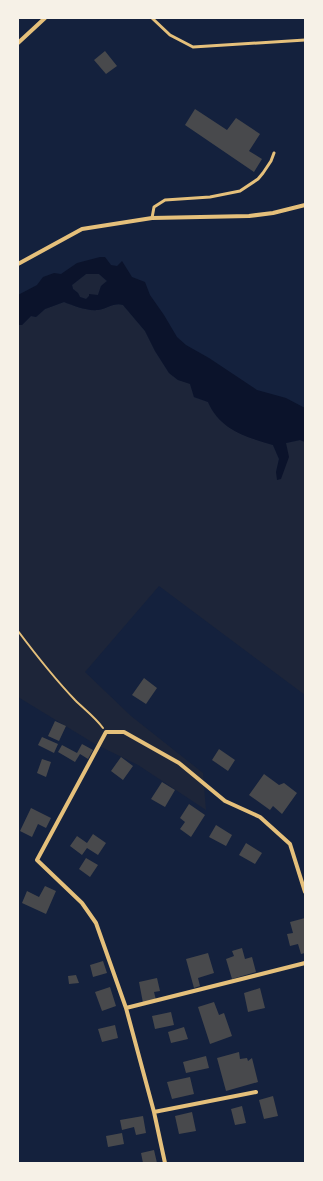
<svg xmlns="http://www.w3.org/2000/svg" width="323" height="1181" font-family="'Noto Serif',serif">
<style>
.green{fill:#1d2539}
.water{fill:#0b132b;fill-rule:evenodd}
.building{fill:#48494c}
.lines{fill:none;stroke-linecap:round;stroke-linejoin:round}
.path{stroke:#e5c07b;stroke-width:2}
.service{stroke:#e5c07b;stroke-width:3}
.minor{stroke:#e5c07b;stroke-width:4}
</style>
<rect width="100%" height="100%" fill="#14213d"/>
<!-- green -->
<path class="green" d="M86 274H99L107 281 101 286 98 295 89 296 86 299 80 297 78 293 73 289 72 285Z
M64 302C75 306 86 311 98 310 107 309 114 302 123 305L145 331 155 351 169 373 178 380 190 383 194 397 208 402C220 429 246 437 273 445L279 459 276 472 286 443 300 440 305 442V695L159 586 85 672 131 716 203 773 206 810 138 765 95 744 18 697V325H22L31 316 36 317 45 309Z"/>
<!-- water -->
<path class="water" d="M100 257H105L111 265 117 266 122 261 132 277 145 282 150 295 164 315 177 337 186 345 209 358 257 390 286 398 305 408V442L300 440 286 443 289 457 281 479 277 480 276 472 279 459 273 445C246 437 220 430 208 402L194 397 190 384 178 380 169 373 155 351 145 331 123 305C114 302 107 309 98 310 86 311 75 306 64 302L45 309 36 317 31 316 22 325H18V295L37 285 43 277 54 273 61 274 77 263ZM86 274H99L107 281 101 286 98 295 89 294V296L86 299 80 297 78 293 73 289 72 285Z"/>
<!-- building -->
<path class="building" d="M105 51 117 66 106 74 94 60Z
M195 109 227 130 236 118 260 134 249 151 262 159 254 172 185 125Z
M144 678 157 688 146 704 132 695Z
M55 721 66 726 59 741 48 736Z
M42 737 58 744 54 753 38 745Z
M82 744 93 750 88 759 80 754 75 762 58 752 62 745 77 753Z
M219 749 235 760 228 771 212 760Z
M121 757 133 766 123 780 111 771Z
M42 759 51 762 46 777 37 773Z
M264 774 279 785 284 783 297 793 282 814 273 806 270 810 249 795Z
M162 782 175 790 165 807 151 799Z
M189 804 205 815 191 837 180 829 185 822 180 818Z
M31 808 51 818 46 828 38 824 32 837 20 831Z
M216 825 232 835 226 846 209 837Z
M93 834 106 843 98 855 87 848 82 855 70 846 77 836 87 843Z
M246 843 262 853 255 864 239 855Z
M86 858 98 865 90 877 79 869Z
M45 886 56 891 46 914 22 903 27 891 39 897Z
M305 918V945H304L305 953 301 954 298 944 290 946 287 934 293 933 290 922Z
M242 948 245 959 252 957 256 972 232 979 226 959 234 956 232 951Z
M208 953 214 973 198 978 200 986 194 988 186 959Z
M103 961 107 973 93 977 90 965Z
M76 975 79 983 69 984 68 976Z
M157 978 160 991 154 992 156 1000 143 1003 139 982Z
M110 987 116 1006 102 1011 95 992Z
M260 988 265 1008 248 1012 244 993Z
M214 1002 219 1015 224 1013 232 1036 210 1044 198 1007Z
M171 1012 174 1025 155 1029 152 1016Z
M115 1025 118 1038 102 1042 98 1029Z
M184 1027 188 1039 171 1043 168 1032Z
M239 1052 240 1059 247 1058 248 1061 252 1058 258 1082 226 1091 217 1058Z
M206 1056 209 1068 186 1073 183 1062Z
M190 1077 194 1094 172 1099 167 1082Z
M273 1096 278 1116 264 1119 259 1100Z
M242 1106 246 1123 235 1125 231 1109Z
M192 1112 196 1131 179 1134 175 1116Z
M143 1116 146 1133 136 1135 134 1127 122 1130 120 1120Z
M122 1133 124 1144 108 1147 106 1136Z
M154 1150 157 1163H143L141 1153Z"/>
<g class="lines">
<!-- path -->
<path class="path" d="M18 631C36 655 54 678 75 700 84 709 95 717 103 728"/>
<!-- service -->
<path class="service" d="M152 18 170 35 193 47 305 40
M152 218 154 207 165 200 210 197 240 191 258 179 263 173 271 161 274 153"/>
<!-- minor -->
<path class="minor" d="M18 43 45 18
M18 264 82 229 152 218 249 216 273 213 305 205
M126 1008 305 963
M154 1112 256 1092
M165 1163 154 1112 126 1008 96 923 82 903 37 860 106 732H124L179 763 225 801 260 817 290 844 305 892"/>
</g>
<!-- border -->
<rect width="323" height="1181" fill="none" stroke="#f6f1e7" stroke-width="38"/>
</svg>
